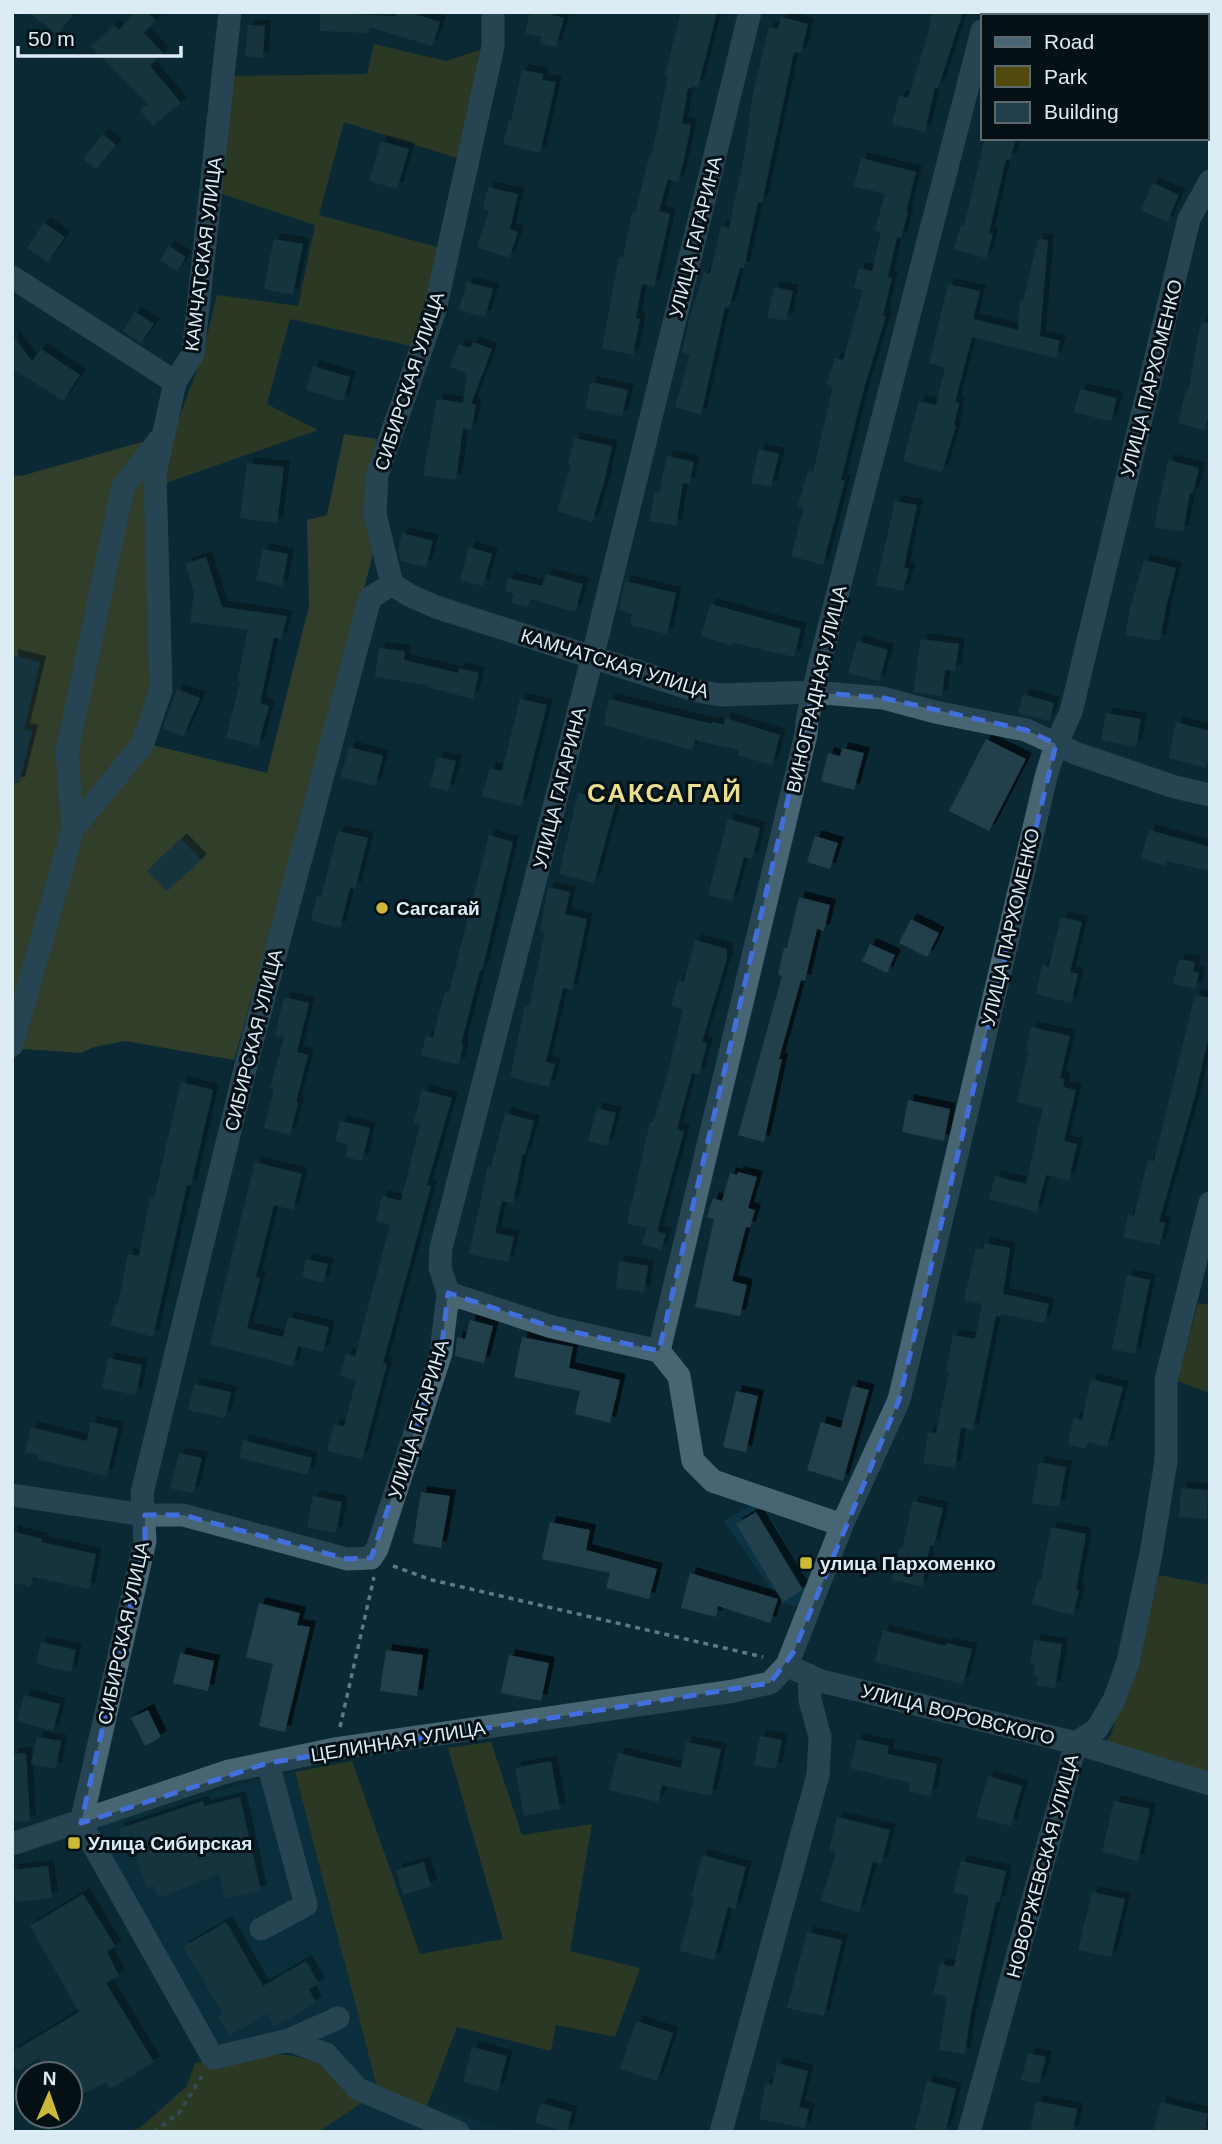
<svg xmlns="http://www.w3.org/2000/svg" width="1222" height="2144" font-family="Arial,sans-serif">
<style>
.built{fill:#0b3343}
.green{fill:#52490e}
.forest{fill:#60571e}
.building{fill:#223f4c;filter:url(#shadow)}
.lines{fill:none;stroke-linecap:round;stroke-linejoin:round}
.path{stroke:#617984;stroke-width:3.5;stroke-dasharray:5 5;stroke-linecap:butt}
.minor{stroke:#476573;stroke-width:23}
.marked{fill:none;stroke:#436ede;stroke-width:5;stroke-dasharray:14 9;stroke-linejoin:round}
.poi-dot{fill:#ccb938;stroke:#051015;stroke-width:2.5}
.labels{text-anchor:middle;stroke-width:6;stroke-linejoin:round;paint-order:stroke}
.street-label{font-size:19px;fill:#dbecf4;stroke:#051015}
.poi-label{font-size:19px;font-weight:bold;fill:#dbecf4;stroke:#051015;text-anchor:start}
.district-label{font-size:26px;font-weight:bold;letter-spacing:2px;fill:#eade8f;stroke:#051015}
</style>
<defs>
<filter id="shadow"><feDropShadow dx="6" dy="-6" stdDeviation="0" flood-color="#0009"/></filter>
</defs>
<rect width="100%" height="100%" fill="#0b2935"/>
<!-- built -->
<path class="built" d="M751 1505 766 1509 810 1585 802 1607 781 1603 724 1522Z
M295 1772 378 2091 514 2132H318L329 2123 328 2049 224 2046 216 2042 99 1842 100 1830 102 1824 249 1782Z"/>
<!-- green -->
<path class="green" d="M374 44 446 61 480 50 463 160 344 122 319 215 441 248 411 346 290 319 267 404 318 430 163 484 173 434 202 357 217 295 298 306 315 225 222 194 232 76 367 74Z
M1198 1303 1210 1305V1393L1177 1381Z
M1159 1575 1210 1585V1793L1096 1754 1111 1735Z
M491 1742 522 1835 592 1824 570 1951 640 1968 615 2037 556 2025 551 2051 457 2027 427 2106 378 2091 295 1772 352 1761 420 1954 503 1939 448 1748Z
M251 2054 289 2055 315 2061 366 2100 318 2132H129L141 2127 187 2086 195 2063Z"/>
<!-- forest -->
<path class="forest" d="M344 434 377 439 368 472 373 554 317 769 234 1060 125 1041 94 1047 81 1053 24 1049 12 1060V475L21 476 142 442 153 644 148 744 267 773 309 606 307 520 327 515Z"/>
<!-- building -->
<path class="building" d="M28 12H75L58 35Z
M135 12H147L156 20 144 33 163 53 150 66 181 103 153 126 140 110 148 104 91 47 114 25 119 30Z
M396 12H408L440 22 432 46 369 27V33L320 31V13L395 16Z
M530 12H541L564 18 556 47 540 43 542 37 525 33Z
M681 12H717L698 87 692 86 691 89 688 88 682 123 691 125 684 159 678 182 668 179 659 211 670 214 654 287 642 284 636 318 640 319 633 355 602 348 619 257 623 258 632 212 635 213 650 153H652L668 76 665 75Z
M932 12H963L938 88 935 87 925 132 892 124 899 96 908 98 928 34Z
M781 17 808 24 801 53 794 52 762 203 758 202 744 268 740 267 729 308 725 307 701 415 675 407 690 355 682 353 689 320 704 272 710 274 721 226 729 228 745 151 753 93 769 27 778 29Z
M248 25 265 26 263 58 245 56Z
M522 70 543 74 542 80 556 82 540 153 503 144 509 120 511 121Z
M103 134 116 145 96 170 83 159Z
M985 138H1016L1010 160 1006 159 989 233 993 234 986 258 954 249 961 225 964 226Z
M381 141 409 149 397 189 369 181Z
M861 158 916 172 906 212H908L901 238 897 237 888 277 892 278 883 315 886 316 863 392 841 480 845 481 823 565 791 556 804 508 798 506 808 471 813 472 833 386 827 384 835 358 843 360 863 290 854 288 859 268 872 271 881 232 875 230 885 194 854 186Z
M1153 183 1179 195 1167 222 1141 210Z
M488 187 518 194 510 229 518 232 509 258 477 247 489 211 483 210Z
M44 223 65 237 48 262 27 248Z
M274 239 303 244 293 295 264 289Z
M1038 239 1048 240 1040 336 1060 341 1056 358 972 337 955 402 959 403 954 425 956 426 942 472 903 461 919 401 936 405 945 368 929 363 948 284 980 291 973 319 1018 330 1020 301H1023Z
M169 246 186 257 177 271 160 260Z
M467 282 493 289 485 317 459 310Z
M774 287 793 291 786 321 767 317Z
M135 312 154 324 141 343 123 331Z
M1201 322 1210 323V409L1205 430 1178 423 1186 390 1188 391Z
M12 334 32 361 41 349 80 375 63 401 12 368Z
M473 342 492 349 471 404 476 405 471 430 463 428 456 480 423 475 437 399 463 403 467 373 450 367 459 344 470 348Z
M313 366 350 377 343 401 306 390Z
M591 382 628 390 622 416 585 408Z
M1080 389 1117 398 1111 421 1074 412Z
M574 438 612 446 605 479 592 522 557 511 571 465 568 464Z
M759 449 779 454 771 487 751 483Z
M667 456 694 462 689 484 683 483 676 526 649 521 655 492 659 493Z
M1168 460 1199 468 1193 494 1190 493 1183 532 1154 527Z
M247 463 284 467 277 523 240 518Z
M895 501 917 505 904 568 909 569 903 591 876 585Z
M402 533 433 541 426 567 401 561 398 550Z
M469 547 492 554 483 586 460 580Z
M263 549 288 554 282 586 256 580Z
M206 557 222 607 287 616 281 639 274 637 260 703 269 706 258 746 226 738 240 682 237 681 248 630 190 622 194 592 185 564Z
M1144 560 1176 568 1166 607 1160 641 1125 635 1130 608Z
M546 574 583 584 575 612 530 599 528 607 511 603 514 594 505 591 508 578 542 586Z
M625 581 676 593 667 634 630 625 632 614 619 610Z
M710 604 801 629 794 657 733 643 732 646 701 636Z
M921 639 959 644 955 671 945 670 942 696 913 692Z
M857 641 888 650 879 681 848 673Z
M379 648 405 651 404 660 458 673 459 668 479 673 473 699 427 687 428 685 375 677Z
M12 655 40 662 24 729 32 731 19 783H12Z
M177 689 200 698 183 737 163 728Z
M1023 694 1054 703 1049 721 1018 713Z
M520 699 547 705 521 806 482 796 490 768 502 771Z
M609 699 712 724V722L724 725 725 718 780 735 772 765 738 755 739 750 695 740 692 750 604 725Z
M1106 713 1141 719 1136 747 1101 740Z
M1176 722 1210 731V754L1206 768 1169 758Z
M986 739 1026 759 989 831 949 811Z
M349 747 383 756 375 786 341 777Z
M842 748 864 753 854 790 821 781 828 753 840 756Z
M437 757 456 761 448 791 430 786Z
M578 793 616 802 594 883 559 874Z
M728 819 760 828 752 859 744 857 732 901 708 895Z
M1149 830 1210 847V871L1166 861 1165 866 1141 858Z
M338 831 368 838 355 889 350 888 340 928 311 920 317 895 321 897Z
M489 835 513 842 482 971 480 970 461 1045H463L459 1065 421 1055 426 1036 433 1038 445 991 449 992Z
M815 836 838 843 830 869 807 862Z
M181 839 201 860 167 891 147 871Z
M548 887 570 892 565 914 587 919 572 990 563 988 546 1062 555 1064 549 1087 510 1077 525 1005 529 1006 545 933 540 931Z
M799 897 830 905 824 931 817 929 805 981 801 980 779 1059H782L764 1142 738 1135 782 976 778 975 784 948H787Z
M1061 917 1082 922 1070 972 1078 974 1071 1003 1036 994 1042 965 1049 967Z
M911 919 939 933 927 957 899 943Z
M695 940 727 949V958L702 1042 707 1043 699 1075 692 1073 677 1129 684 1131 657 1231 666 1234 661 1250 642 1244 647 1228 627 1224 650 1122H653L665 1084 683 1010 671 1006 678 980 684 982Z
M870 944 895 955 887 973 862 961Z
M1179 959 1195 962 1193 971 1199 973 1195 989 1173 984Z
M1195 995 1210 998V1031L1195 1096 1159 1222 1165 1223 1160 1245 1123 1237 1128 1215 1134 1216 1148 1160 1154 1161Z
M284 997 309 1003 297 1052 308 1055 296 1102 298 1103 290 1135 264 1128 274 1089 270 1088 284 1037 275 1035Z
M1031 1027 1070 1036 1060 1078 1065 1079 1063 1087 1076 1090 1064 1141 1077 1144 1069 1180 1046 1175 1036 1212 989 1199 995 1176 1026 1184 1043 1108 1017 1102 1029 1051 1026 1050Z
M181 1082 213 1090 191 1186 187 1185 153 1337 110 1325 116 1304H118L128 1254 139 1256 150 1198H154Z
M422 1090 452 1098 427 1185 431 1186 383 1363 387 1364 362 1459 327 1451 334 1424 344 1427 356 1380 340 1376 346 1354 355 1356 390 1225 376 1221 382 1196 401 1201 420 1124 414 1123Z
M908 1100 950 1109 944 1141 902 1132Z
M597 1108 616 1113 607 1146 588 1141Z
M505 1113 534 1121 525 1155 523 1154 513 1203 502 1201 495 1233 514 1237 508 1262 469 1254 488 1166 491 1167Z
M340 1121 370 1128 362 1161 345 1157 348 1145 335 1141Z
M255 1162 302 1174 293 1210 274 1205 256 1277 260 1278 247 1328 283 1337 288 1317 329 1327 323 1352 298 1346 293 1366 210 1344Z
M738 1172 757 1177 748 1208 755 1210 750 1228 746 1227 732 1281 747 1285 740 1316 695 1307 714 1219 707 1217 713 1198 722 1201 730 1173 737 1175Z
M984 1243 1010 1248 1003 1294 1049 1304 1044 1323 1001 1314V1317L996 1316 973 1430 961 1427 955 1468 923 1463 928 1432 936 1433 949 1371 946 1370 953 1335 975 1339 982 1304 964 1300 976 1248 983 1249Z
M306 1259 328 1264 323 1283 302 1277Z
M619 1261 648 1266 644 1292 616 1288Z
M1127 1275 1150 1280 1135 1354 1112 1349Z
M470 1320 493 1326 484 1363 455 1356 457 1337 465 1339Z
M522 1337 573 1347 569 1368 620 1380 610 1423 575 1414 580 1391 514 1377Z
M108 1358 142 1365 136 1395 102 1388Z
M1091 1379 1123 1387 1107 1447 1088 1442 1086 1449 1068 1444 1074 1418 1082 1420Z
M194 1384 231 1392 225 1418 188 1410Z
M852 1386 869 1390 843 1481 807 1470 821 1422 841 1428Z
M736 1391 758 1396 746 1452 723 1447Z
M91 1422 118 1428 107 1476 37 1459 38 1455 25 1452 31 1427 87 1441Z
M243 1440 312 1458 308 1475 239 1458Z
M179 1453 202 1458 193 1493 170 1488Z
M1039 1462 1066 1467 1059 1507 1032 1503Z
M1181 1488 1208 1490 1207 1519 1179 1517Z
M421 1492 450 1496 441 1548 413 1543Z
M313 1496 342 1502 336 1533 307 1527Z
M913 1501 943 1508 934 1546 930 1545 922 1586 892 1580 899 1548 902 1549Z
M756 1512 802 1588 801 1591 783 1602 736 1524Z
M550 1522 590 1530 586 1550 657 1569 649 1599 606 1588 610 1573 542 1559Z
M1051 1527 1086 1534 1076 1590 1079 1591 1073 1615 1032 1604 1038 1580 1041 1581Z
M12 1531 42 1539 41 1542 96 1554 89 1589 33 1577 30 1587 12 1582Z
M690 1573 778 1599 770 1623 718 1606 716 1617 681 1608Z
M259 1603 300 1613 297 1625 310 1627 285 1732 259 1726 273 1664 246 1657Z
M883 1630 946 1646V1643L972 1649 963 1684 875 1662Z
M1034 1640 1062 1644 1055 1688 1036 1685 1038 1676 1033 1675 1035 1664 1030 1663Z
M41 1642 76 1650 71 1672 36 1664Z
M386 1650 423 1655 417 1696 380 1691Z
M180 1653 214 1661 208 1691 173 1683Z
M509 1655 549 1663 541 1701 501 1693Z
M24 1695 60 1704 53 1731 17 1721Z
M148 1710 161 1737 145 1746 131 1718Z
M760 1736 782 1740 776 1769 754 1765Z
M37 1737 61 1741 56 1769 31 1764Z
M857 1739 889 1746 887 1754 937 1764 931 1796 909 1791 910 1783 850 1768Z
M686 1742 721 1749 711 1796 662 1785 658 1802 609 1790 618 1753 681 1768Z
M26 1753 30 1821 12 1822V1754Z
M551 1761 560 1809 524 1816 515 1768Z
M988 1776 1022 1786 1011 1826 976 1817Z
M240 1797 261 1891 225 1899 219 1874 159 1898 154 1886 147 1889 133 1851 127 1853 118 1829 203 1801 204 1806Z
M1114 1801 1150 1809 1138 1861 1102 1852Z
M837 1817 890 1830 881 1864 873 1862 859 1912 821 1901 836 1852 829 1850Z
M702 1855 746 1867 735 1909 728 1907 714 1960 680 1951 694 1898 691 1897Z
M961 1861 1006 1871 999 1903 996 1902 970 2018 965 2054 939 2050 947 1997 933 1993 940 1964 954 1967 969 1896 953 1892Z
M424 1862 431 1886 403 1895 396 1870Z
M48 1866 52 1898 15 1902 12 1870Z
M1092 1892 1125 1899 1111 1957 1078 1950Z
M83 1894 116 1947 107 1951 119 1976 106 1983 154 2062 110 2089 106 2082 70 2101V2074H48L39 2058 18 2071 12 2061V2052L79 2012 30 1926Z
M226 1922 263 1986 306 1961 319 1984 309 1989 316 2003 274 2027 267 2014 229 2036 218 2017 223 2014 183 1947Z
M807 1932 842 1940 824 2016 787 2008Z
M636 2021 673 2033 657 2081 620 2069Z
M472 2047 507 2056 498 2091 463 2082Z
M1028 2053 1046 2057 1039 2084 1021 2080Z
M777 2063 808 2071 799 2107 809 2109 805 2128 759 2119 765 2084 772 2085Z
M927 2081 956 2089 945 2132H914Z
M1036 2101 1077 2109 1073 2132H1030Z
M1161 2102 1208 2114 1204 2132H1153Z
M541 2103 572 2112 567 2132 535 2123Z"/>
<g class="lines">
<!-- path -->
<path class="path" d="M393 1566 432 1580 763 1657
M340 1727 374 1577
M154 2132 179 2113 202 2076"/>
<!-- minor -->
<path class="minor" d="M12 277 175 382
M392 584 409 595 436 607 698 691 721 695 813 692 883 698 935 712 1026 730 1075 753 1175 787 1210 795
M392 584 375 514 377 475 435 310 493 46V12
M73 829 67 752 123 487 159 440
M12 1045 73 829 142 745 161 690 155 474 175 382 193 354 230 12
M448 1293 552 1327 659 1351 679 1376 693 1461 713 1481 842 1525
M659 1351 806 734 807 721 819 666 982 31
M12 1495 145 1515H183L347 1559 371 1558 377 1549 441 1353 448 1293 440 1267 441 1248 592 659 750 12
M797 1670 821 1681 1076 1743 1210 1784
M12 1844 229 1771 335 1749 734 1691 770 1683 787 1665 842 1525 899 1400 1046 777 1056 744 1071 712 1189 219 1210 181
M261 1929 306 1905 268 1763
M338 2018 289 2040 213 2058 81 1823 145 1541 142 1493 246 1065 370 598 392 584
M289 2040 326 2054 358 2089 458 2132
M721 2132 818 1775 820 1737 810 1700 809 1675
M969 2132 1076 1743 1097 1729 1114 1700 1128 1662 1151 1554 1166 1461V1380L1210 1203"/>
</g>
<!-- marked area -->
<path d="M0 0H1222V2144H0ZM813 692 883 698 1026 730 1056 744 899 1400 793 1653 770 1683 268 1763 81 1823 145 1541V1515H183L347 1559 371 1558 441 1353 448 1293 552 1327 659 1351Z" fill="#0b2935" fill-opacity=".55" fill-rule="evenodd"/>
<path class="marked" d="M813 692 883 698 1026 730 1056 744 899 1400 793 1653 770 1683 268 1763 81 1823 145 1541V1515H183L347 1559 371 1558 441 1353 448 1293 552 1327 659 1351Z"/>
<!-- markers -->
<g class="poi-dot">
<circle cx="382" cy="908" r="7"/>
<rect x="799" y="1556" width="14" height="14" rx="3.5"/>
<rect x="67" y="1836" width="14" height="14" rx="3.5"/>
</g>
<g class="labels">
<!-- street labels -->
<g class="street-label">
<text transform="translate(695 237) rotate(-76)" y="7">УЛИЦА ГАГАРИНА</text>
<text transform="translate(203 254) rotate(-83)" y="7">КАМЧАТСКАЯ УЛИЦА</text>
<text transform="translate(1151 378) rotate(-76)" y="7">УЛИЦА ПАРХОМЕНКО</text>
<text transform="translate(409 381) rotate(-72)" y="7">СИБИРСКАЯ УЛИЦА</text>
<text transform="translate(615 663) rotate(17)" y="7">КАМЧАТСКАЯ УЛИЦА</text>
<text transform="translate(816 689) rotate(-77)" y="7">ВИНОГРАДНАЯ УЛИЦА</text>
<text transform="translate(559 788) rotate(-76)" y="7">УЛИЦА ГАГАРИНА</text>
<text transform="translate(1010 927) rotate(-77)" y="7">УЛИЦА ПАРХОМЕНКО</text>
<text transform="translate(253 1040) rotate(-76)" y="7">СИБИРСКАЯ УЛИЦА</text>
<text transform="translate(418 1419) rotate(-73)" y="7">УЛИЦА ГАГАРИНА</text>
<text transform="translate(123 1633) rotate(-78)" y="7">СИБИРСКАЯ УЛИЦА</text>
<text transform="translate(958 1714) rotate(14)" y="7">УЛИЦА ВОРОВСКОГО</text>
<text transform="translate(398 1741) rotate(-9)" y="7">ЦЕЛИННАЯ УЛИЦА</text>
<text transform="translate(1042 1866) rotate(-75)" y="7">НОВОРЖЕВСКАЯ УЛИЦА</text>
</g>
<!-- poi labels -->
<g class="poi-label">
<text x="396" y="915">Сагсагай</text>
<text x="820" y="1570">улица Пархоменко</text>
<text x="88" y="1850">Улица Сибирская</text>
</g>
<!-- district labels -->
<g class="district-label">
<text x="665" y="802">САКСАГАЙ</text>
</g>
</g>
<!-- border -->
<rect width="1222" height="2144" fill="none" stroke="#dbecf4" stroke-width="28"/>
<!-- legend -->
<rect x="981" y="14" width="228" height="126" fill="#051015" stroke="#5b686e" stroke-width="2"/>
<rect x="995" y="37" width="35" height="10" fill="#476573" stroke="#5b686e" stroke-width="2"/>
<text x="1044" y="49" font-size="21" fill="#dbecf4">Road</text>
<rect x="995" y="66" width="35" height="21" fill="#52490e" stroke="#5b686e" stroke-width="2"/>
<text x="1044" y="84" font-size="21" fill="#dbecf4">Park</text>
<rect x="995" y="102" width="35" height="21" fill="#223f4c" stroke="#5b686e" stroke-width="2"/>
<text x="1044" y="119" font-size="21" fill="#dbecf4">Building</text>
<!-- north arrow -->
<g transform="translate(49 2095) rotate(2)"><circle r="33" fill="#051015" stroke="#5b686e" stroke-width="2"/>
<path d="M0-5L12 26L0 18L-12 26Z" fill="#ccb938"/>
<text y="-10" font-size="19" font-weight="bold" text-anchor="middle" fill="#dbecf4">N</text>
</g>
<!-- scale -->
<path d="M18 46v10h163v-10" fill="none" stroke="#dbecf4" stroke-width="3.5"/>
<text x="28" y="46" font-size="21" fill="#dbecf4" stroke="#051015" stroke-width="5" paint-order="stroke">50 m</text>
</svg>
